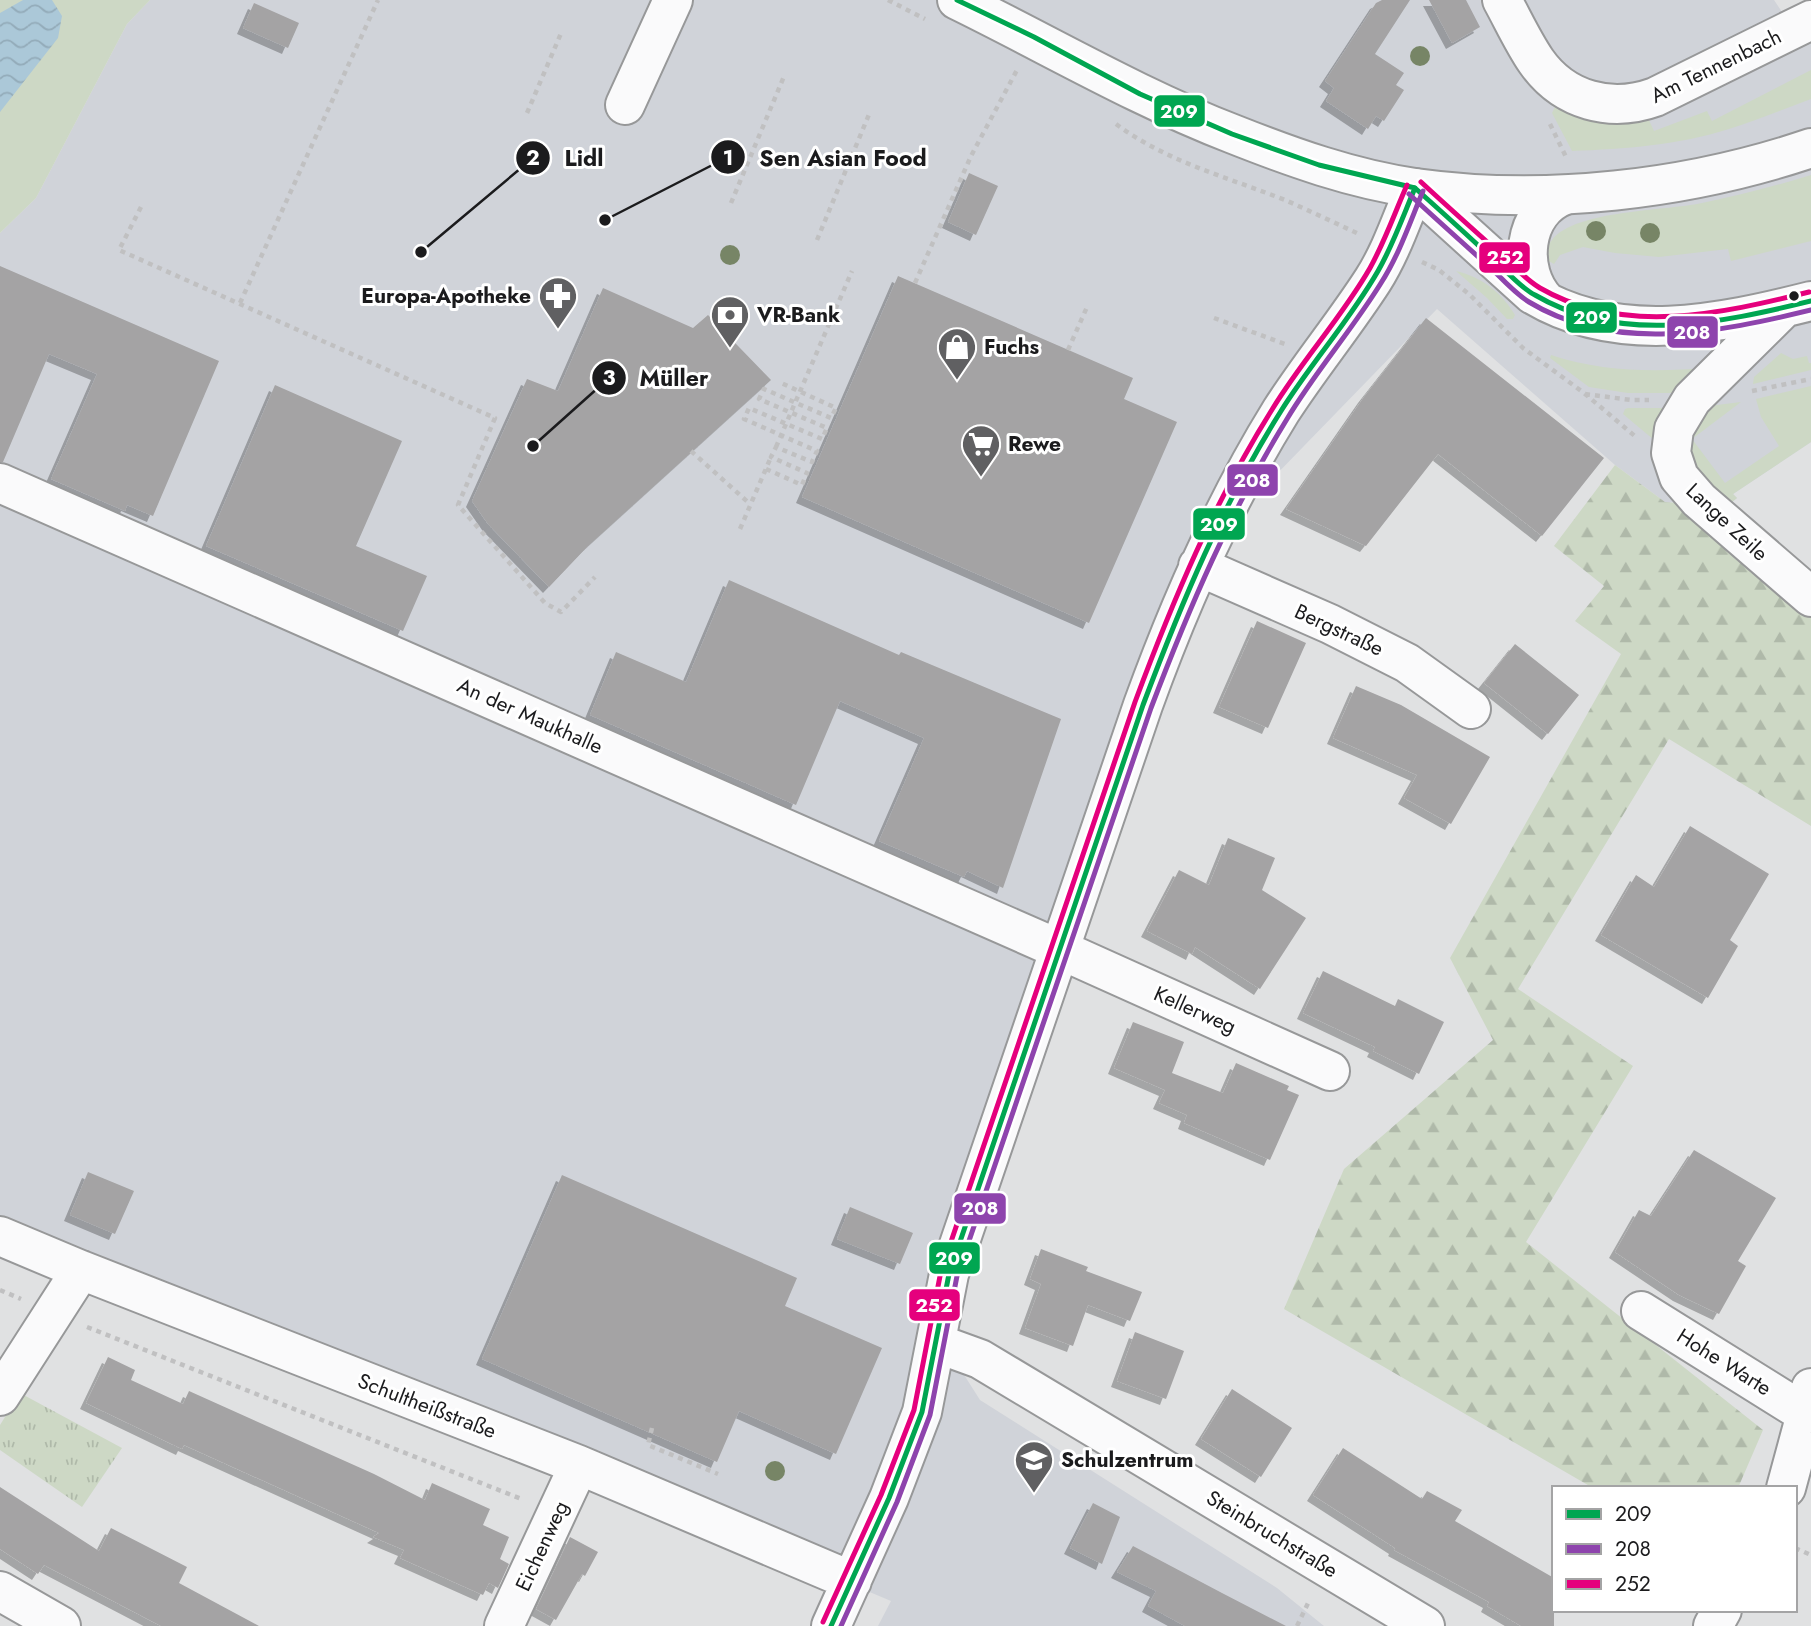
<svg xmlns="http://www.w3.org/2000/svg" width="1811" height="1626" font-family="Jost,sans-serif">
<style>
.built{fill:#d0d3d9}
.grass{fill:#cdd8c5}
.forest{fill:url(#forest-firs)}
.park{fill:url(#park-tufts)}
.water{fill:url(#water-waves)}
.building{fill:#a4a3a4;filter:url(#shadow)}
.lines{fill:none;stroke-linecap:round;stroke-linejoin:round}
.minor-casing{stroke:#979899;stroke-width:42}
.major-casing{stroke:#979899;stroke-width:42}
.path{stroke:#c0c0c1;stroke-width:4.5;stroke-dasharray:5 5;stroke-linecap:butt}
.minor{stroke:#fafafb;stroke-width:38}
.major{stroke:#fafafb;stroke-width:38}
.bus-1-casing{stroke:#fff;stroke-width:10}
.bus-2-casing{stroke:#fff;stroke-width:10}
.bus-3-casing{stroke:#fff;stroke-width:10}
.bus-1{stroke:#00a651;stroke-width:5}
.bus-2{stroke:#8e44ad;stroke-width:5}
.bus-3{stroke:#e5007d;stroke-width:5}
.tree{fill:#778566}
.bus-dot{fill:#1b1b1d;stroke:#fff;stroke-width:2.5}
.labels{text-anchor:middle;stroke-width:6;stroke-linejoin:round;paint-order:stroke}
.street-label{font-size:21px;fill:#1b1b1d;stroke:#fff}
.poi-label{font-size:21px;font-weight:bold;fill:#1b1b1d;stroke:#fff;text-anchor:start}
.leader{fill:none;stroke:#1b1b1d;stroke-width:2.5}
.callout-dot{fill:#1b1b1d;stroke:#fff;stroke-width:2.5}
.mark-label{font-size:21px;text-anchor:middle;font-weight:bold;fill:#fff}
.callout-label{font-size:23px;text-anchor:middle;font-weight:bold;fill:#1b1b1d;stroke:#fff;stroke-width:6;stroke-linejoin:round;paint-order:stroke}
.line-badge{stroke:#fff;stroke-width:2.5}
.badge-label{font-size:19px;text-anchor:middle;font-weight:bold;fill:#fff}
</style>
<defs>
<pattern id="forest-firs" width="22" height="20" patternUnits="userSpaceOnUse" patternTransform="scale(1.75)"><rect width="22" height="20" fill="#cdd8c5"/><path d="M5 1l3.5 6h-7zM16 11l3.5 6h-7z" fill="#afb9a9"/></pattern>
<pattern id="park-tufts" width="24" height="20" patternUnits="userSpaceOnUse" patternTransform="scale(1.75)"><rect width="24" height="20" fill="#cdd8c5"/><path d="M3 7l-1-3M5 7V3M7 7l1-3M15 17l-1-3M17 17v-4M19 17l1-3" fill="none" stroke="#afb9a9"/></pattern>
<pattern id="water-waves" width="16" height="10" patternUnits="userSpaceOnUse" patternTransform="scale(1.75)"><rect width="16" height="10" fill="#abc8d8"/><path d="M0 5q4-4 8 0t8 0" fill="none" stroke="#93abb9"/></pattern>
<filter id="shadow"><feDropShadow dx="-6" dy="6" stdDeviation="0" flood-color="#0004"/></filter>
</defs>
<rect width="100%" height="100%" fill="#e0e1e2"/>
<!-- built -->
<path class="built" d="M150 0H1774L1782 12 1811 0V442L1733 494 1737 498 1726 507 1665 502 1615 465 1437 309 1200 553 935 1329 980 1400 1277 1588 1324 1626H878L891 1601 582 1471 0 1217V233L36 198 127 24Z"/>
<!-- grass -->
<path class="grass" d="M0 0H150L127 24 36 198 0 233Z
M1811 70V99C1784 109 1757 120 1729 129 1679 145 1624 149 1572 151L1552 113 1556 105 1648 118 1654 131 1707 111 1712 121Z
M1811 175V241L1731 261 1728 249 1659 257 1615 253 1583 247 1560 255 1554 264 1547 260C1547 252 1547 246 1552 240 1575 210 1665 211 1702 203 1738 196 1775 186 1811 175Z
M1456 271C1482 277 1502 293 1515 315L1513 319H1507L1487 298Z
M1781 353 1793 359 1807 356 1809 363H1811V370L1753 384 1754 377Z
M1551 355C1602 372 1654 372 1707 368L1684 393H1628L1589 387 1550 358Z
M1811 386V442L1733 494 1737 498 1726 507 1698 481 1682 440 1701 407 1741 402 1692 439 1725 483 1779 446 1761 417 1756 399Z
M1628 408H1673L1660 445 1623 414 1625 409Z"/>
<!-- forest -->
<path class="forest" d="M1615 465 1665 502 1726 507 1811 601V826L1669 739 1518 989 1633 1066 1526 1242 1763 1430 1738 1488H1593L1284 1309 1344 1169 1493 1040 1450 958 1621 654 1575 621 1604 586 1554 546Z"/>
<!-- park -->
<path class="park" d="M20 1393 122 1448 82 1507 0 1450V1425Z"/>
<!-- water -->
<path class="water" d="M23 0H52L62 16 58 38 0 112V13Z"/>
<!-- building -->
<path class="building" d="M1382 0H1410L1375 54 1404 73 1396 85 1404 90 1384 121 1376 116 1368 129 1326 101 1334 88 1325 81 1376 3Z
M1429 0H1466L1480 27 1452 43Z
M254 3 299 23 288 48 243 28Z
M969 173 998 186 976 235 948 222Z
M0 266 219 361 153 516 127 505 125 511 51 479 97 374 49 354 3 462H0Z
M898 276 1133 378 1124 399 1177 422 1089 623 802 497Z
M603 288 693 328 708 315 771 380 587 547 549 587 488 524 472 501 527 379 558 391Z
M1426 318 1604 458 1542 536 1438 454 1366 546 1286 509 1364 397Z
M275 385 402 441 356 546 427 576 403 631 206 546Z
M729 580 899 655 901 652 1061 719 1003 888 967 871 964 877 879 841 924 738 840 701 796 805 590 715 616 652 686 682Z
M1257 621 1306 643 1268 728 1219 707Z
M1515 644 1579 695 1548 734 1484 683Z
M1356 686 1401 705 1490 757 1451 824 1404 798 1417 775 1333 738Z
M1690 826 1769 874 1730 940 1738 946 1708 998 1601 935 1636 875 1654 887Z
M1228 838 1275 858 1262 890 1306 918 1260 989 1195 947 1192 954 1147 931 1179 870 1209 885Z
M1323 971 1395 1006 1398 999 1444 1022 1419 1074 1373 1051 1375 1047 1303 1013Z
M1133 1022 1184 1042 1172 1073 1223 1093 1236 1063 1289 1086 1287 1090 1299 1095 1270 1160 1184 1123 1187 1115 1159 1103 1165 1090 1114 1068Z
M1694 1150 1776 1198 1738 1261 1746 1266 1719 1314 1679 1295 1615 1252 1639 1210 1651 1216Z
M88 1172 134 1191 115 1234 70 1215Z
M562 1175 797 1278 785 1306 882 1348 836 1454 739 1411 717 1462 482 1359Z
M850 1207 913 1233 900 1264 837 1239Z
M1041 1249 1088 1267 1086 1271 1142 1292 1130 1321 1088 1305 1073 1346 1025 1328 1041 1284 1030 1279Z
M1135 1332 1184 1351 1166 1399 1117 1381Z
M108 1357 135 1370 131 1380 183 1404 189 1391 374 1474 425 1500 432 1483 490 1509 483 1525 509 1537 500 1559 509 1564 498 1588 489 1583 483 1595 400 1558 404 1550 373 1537 379 1533 184 1445 182 1449 86 1403Z
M1232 1389 1292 1428 1261 1477 1201 1439Z
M1343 1448 1422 1499 1427 1491 1462 1510 1455 1521 1554 1578V1626H1521L1487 1606 1489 1602 1394 1550 1395 1548 1313 1495Z
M0 1487 99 1551 111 1528 187 1567 179 1583 259 1626H161L44 1565 38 1574 0 1549Z
M1093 1503 1120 1517 1102 1564 1070 1548Z
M570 1537 598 1552 585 1576 582 1574 556 1620 536 1609Z
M1133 1546 1222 1593 1286 1626H1185L1148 1606 1156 1591 1117 1572Z"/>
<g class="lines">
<!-- minor casing -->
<g class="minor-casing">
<path id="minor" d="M1502 0C1513 20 1523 42 1536 61 1564 101 1611 113 1655 97L1811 20
M625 105 673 0
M1546 301C1517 271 1522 211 1565 195
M1784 308 1692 399 1674 429 1671 453 1679 477 1699 500 1811 597
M0 483 1061 950 1330 1071
M1198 566 1330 624 1407 663 1471 709
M0 1236 81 1270 579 1465 852 1581
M1641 1311 1806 1414
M936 1343 980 1359 1425 1626
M0 1396 81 1270
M1786 1488 1806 1414 1811 1388
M0 1591 61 1626
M504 1626 579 1465
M831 1626 889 1498 922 1412 949 1274 1143 705C1180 603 1224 503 1281 411 1310 366 1344 325 1373 280 1391 252 1402 218 1415 188L1532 294C1617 346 1720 324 1811 301
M1713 1626 1722 1610"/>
</g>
<!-- major casing -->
<g class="major-casing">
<path id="major" d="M957 0C1049 45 1137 97 1233 134 1291 157 1352 179 1415 188 1545 206 1687 190 1811 148"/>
</g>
<!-- path -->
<path class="path" d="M888 0 925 19
M527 113 562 31
M1116 124C1167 162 1227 177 1285 200 1310 211 1335 223 1359 234
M1550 124 1567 159
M731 203 785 74
M141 207 119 250 495 418 458 505 545 603 561 612 595 577
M817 240 870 112
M1422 262 1439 270 1470 295 1523 348 1584 393 1636 437
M915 283 971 156 1017 70
M240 303 378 0
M1214 318 1285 344
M1068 350 1087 307
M1752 391 1811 379
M1585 394 1631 400H1649
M776 447 852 271
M691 451 750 504
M766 469 802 485 807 473 771 457 776 447 812 462 817 451 744 419 749 408 822 439 827 428 759 399 764 389 831 418 836 408 779 382
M740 529 771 457
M0 1290 21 1299
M87 1327 524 1500
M652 1428 648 1445 718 1474
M1795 1548 1811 1555
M1297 1626 1310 1599"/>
<!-- minor -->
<use href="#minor" class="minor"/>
<!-- major -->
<use href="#major" class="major"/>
<!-- bus-1 casing -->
<g class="bus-1-casing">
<path id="bus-1" d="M957 0 1034 37 1140 94 1232 134 1319 165 1415 188
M1415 188C1443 213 1471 238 1498 264 1510 274 1521 288 1535 295 1620 345 1721 323 1811 301
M831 1626 889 1498 922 1412 949 1274 1143 705C1181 604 1223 503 1281 411 1311 363 1350 320 1378 271 1393 245 1403 216 1415 188"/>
</g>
<!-- bus-2 casing -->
<g class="bus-2-casing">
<path id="bus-2" d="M1409 194C1437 220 1465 245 1493 270 1504 281 1516 294 1529 302 1615 354 1720 332 1811 310
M841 1626 897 1502 930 1415 957 1276 1151 708C1189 608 1231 510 1287 419 1315 372 1352 330 1381 283 1399 255 1410 222 1423 191"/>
</g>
<!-- bus-3 casing -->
<g class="bus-3-casing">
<path id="bus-3" d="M1421 182C1448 207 1476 232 1504 257 1515 267 1526 280 1540 288 1623 336 1721 314 1809 292
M823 1622 881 1495 914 1410 941 1271 1135 702C1173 600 1215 500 1273 408 1303 359 1342 317 1370 268 1385 241 1395 212 1407 185"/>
</g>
<!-- bus-1 -->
<use href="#bus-1" class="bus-1"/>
<!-- bus-2 -->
<use href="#bus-2" class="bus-2"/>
<!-- bus-3 -->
<use href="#bus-3" class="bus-3"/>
</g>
<!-- trees -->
<g class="tree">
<circle cx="1420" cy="56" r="10"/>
<circle cx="1596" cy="231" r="10"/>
<circle cx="1650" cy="233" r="10"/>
<circle cx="730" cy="255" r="10"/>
<circle cx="775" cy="1471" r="10"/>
</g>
<!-- icons -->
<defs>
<g id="pharmacy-pin" transform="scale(2.0125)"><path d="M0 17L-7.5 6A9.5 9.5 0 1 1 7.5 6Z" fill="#606062" stroke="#fff"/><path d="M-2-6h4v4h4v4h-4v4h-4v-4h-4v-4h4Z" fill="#fff"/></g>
<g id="bank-pin" transform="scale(2.0125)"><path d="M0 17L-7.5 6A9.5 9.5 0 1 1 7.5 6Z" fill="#606062" stroke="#fff"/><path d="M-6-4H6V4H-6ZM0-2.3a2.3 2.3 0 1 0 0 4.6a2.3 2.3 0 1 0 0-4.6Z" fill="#fff"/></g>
<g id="shop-pin" transform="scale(2.0125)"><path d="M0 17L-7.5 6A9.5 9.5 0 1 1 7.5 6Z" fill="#606062" stroke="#fff"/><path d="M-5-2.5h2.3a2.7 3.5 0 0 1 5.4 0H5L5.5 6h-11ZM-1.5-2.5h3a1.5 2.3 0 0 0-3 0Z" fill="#fff"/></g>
<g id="supermarket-pin" transform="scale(2.0125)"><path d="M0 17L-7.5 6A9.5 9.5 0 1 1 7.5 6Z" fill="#606062" stroke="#fff"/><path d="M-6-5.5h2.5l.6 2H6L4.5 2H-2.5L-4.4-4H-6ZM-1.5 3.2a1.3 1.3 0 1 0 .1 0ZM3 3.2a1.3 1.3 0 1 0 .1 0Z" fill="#fff"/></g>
<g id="school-pin" transform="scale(2.0125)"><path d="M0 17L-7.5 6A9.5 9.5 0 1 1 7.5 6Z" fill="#606062" stroke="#fff"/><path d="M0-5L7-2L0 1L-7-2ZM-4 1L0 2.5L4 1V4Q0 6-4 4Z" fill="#fff"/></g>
</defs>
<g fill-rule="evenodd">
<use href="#pharmacy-pin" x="558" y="296"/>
<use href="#bank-pin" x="730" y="315"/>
<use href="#shop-pin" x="957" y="347"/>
<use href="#supermarket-pin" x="981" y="444"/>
<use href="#school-pin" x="1034" y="1460"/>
</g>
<!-- markers -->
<circle class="bus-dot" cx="1794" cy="296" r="6"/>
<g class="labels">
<!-- street labels -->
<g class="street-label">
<text transform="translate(1716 66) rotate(-26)" y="7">Am Tennenbach</text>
<text transform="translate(1727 522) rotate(43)" y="7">Lange Zeile</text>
<text transform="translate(1339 630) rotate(25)" y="7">Bergstraße</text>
<text transform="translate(530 716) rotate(24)" y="7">An der Maukhalle</text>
<text transform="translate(1195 1010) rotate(24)" y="7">Kellerweg</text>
<text transform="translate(1724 1362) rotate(32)" y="7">Hohe Warte</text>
<text transform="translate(427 1406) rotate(21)" y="7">Schultheißstraße</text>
<text transform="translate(1272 1534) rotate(31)" y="7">Steinbruchstraße</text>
<text transform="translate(542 1546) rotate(-65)" y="7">Eichenweg</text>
</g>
<!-- poi labels -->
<g class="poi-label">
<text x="531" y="303" text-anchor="end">Europa-Apotheke</text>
<text x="757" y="322">VR-Bank</text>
<text x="984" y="354">Fuchs</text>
<text x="1008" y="451">Rewe</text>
<text x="1061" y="1467">Schulzentrum</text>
</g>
</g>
<!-- callouts -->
<path class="leader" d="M605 220L728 157M421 252L533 158M533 446L609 378"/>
<g class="callout-dot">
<circle cx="605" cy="220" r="7"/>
<circle cx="421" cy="252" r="7"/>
<circle cx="533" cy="446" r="7"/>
<circle cx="728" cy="157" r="18"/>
<circle cx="533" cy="158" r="18"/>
<circle cx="609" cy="378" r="18"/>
</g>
<g class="mark-label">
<text x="728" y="165">1</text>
<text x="533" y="165">2</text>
<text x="609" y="385">3</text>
</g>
<g class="callout-label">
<text x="843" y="166">Sen Asian Food</text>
<text x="584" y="166">Lidl</text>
<text x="674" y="386">Müller</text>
</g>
<g class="line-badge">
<rect x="1153" y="94" width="53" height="34" rx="7" fill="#00a651"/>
<rect x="1478" y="241" width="53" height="33" rx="7" fill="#e5007d"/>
<rect x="1565" y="301" width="53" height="33" rx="7" fill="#00a651"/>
<rect x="1666" y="315" width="53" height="34" rx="7" fill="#8e44ad"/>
<rect x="1226" y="463" width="53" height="34" rx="7" fill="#8e44ad"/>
<rect x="1192" y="507" width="54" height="34" rx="7" fill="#00a651"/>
<rect x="953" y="1192" width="54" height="33" rx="7" fill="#8e44ad"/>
<rect x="928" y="1241" width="53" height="34" rx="7" fill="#00a651"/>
<rect x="908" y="1288" width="53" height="34" rx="7" fill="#e5007d"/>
</g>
<g class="badge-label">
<text x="1179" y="118">209</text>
<text x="1505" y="264">252</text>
<text x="1592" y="324">209</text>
<text x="1692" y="339">208</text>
<text x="1252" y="487">208</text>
<text x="1219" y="531">209</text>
<text x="980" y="1215">208</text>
<text x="954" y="1265">209</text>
<text x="934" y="1312">252</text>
</g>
<!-- legend -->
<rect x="1552" y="1486" width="245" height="126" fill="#ffffff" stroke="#a4a4a5" stroke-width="2"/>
<rect x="1566" y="1509" width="35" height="10" fill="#00a651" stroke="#a4a4a5" stroke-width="2"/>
<text x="1615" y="1521" font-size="21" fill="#1b1b1d">209</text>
<rect x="1566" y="1544" width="35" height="10" fill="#8e44ad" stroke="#a4a4a5" stroke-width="2"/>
<text x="1615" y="1556" font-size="21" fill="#1b1b1d">208</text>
<rect x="1566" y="1579" width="35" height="10" fill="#e5007d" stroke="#a4a4a5" stroke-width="2"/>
<text x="1615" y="1591" font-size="21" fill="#1b1b1d">252</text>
</svg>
